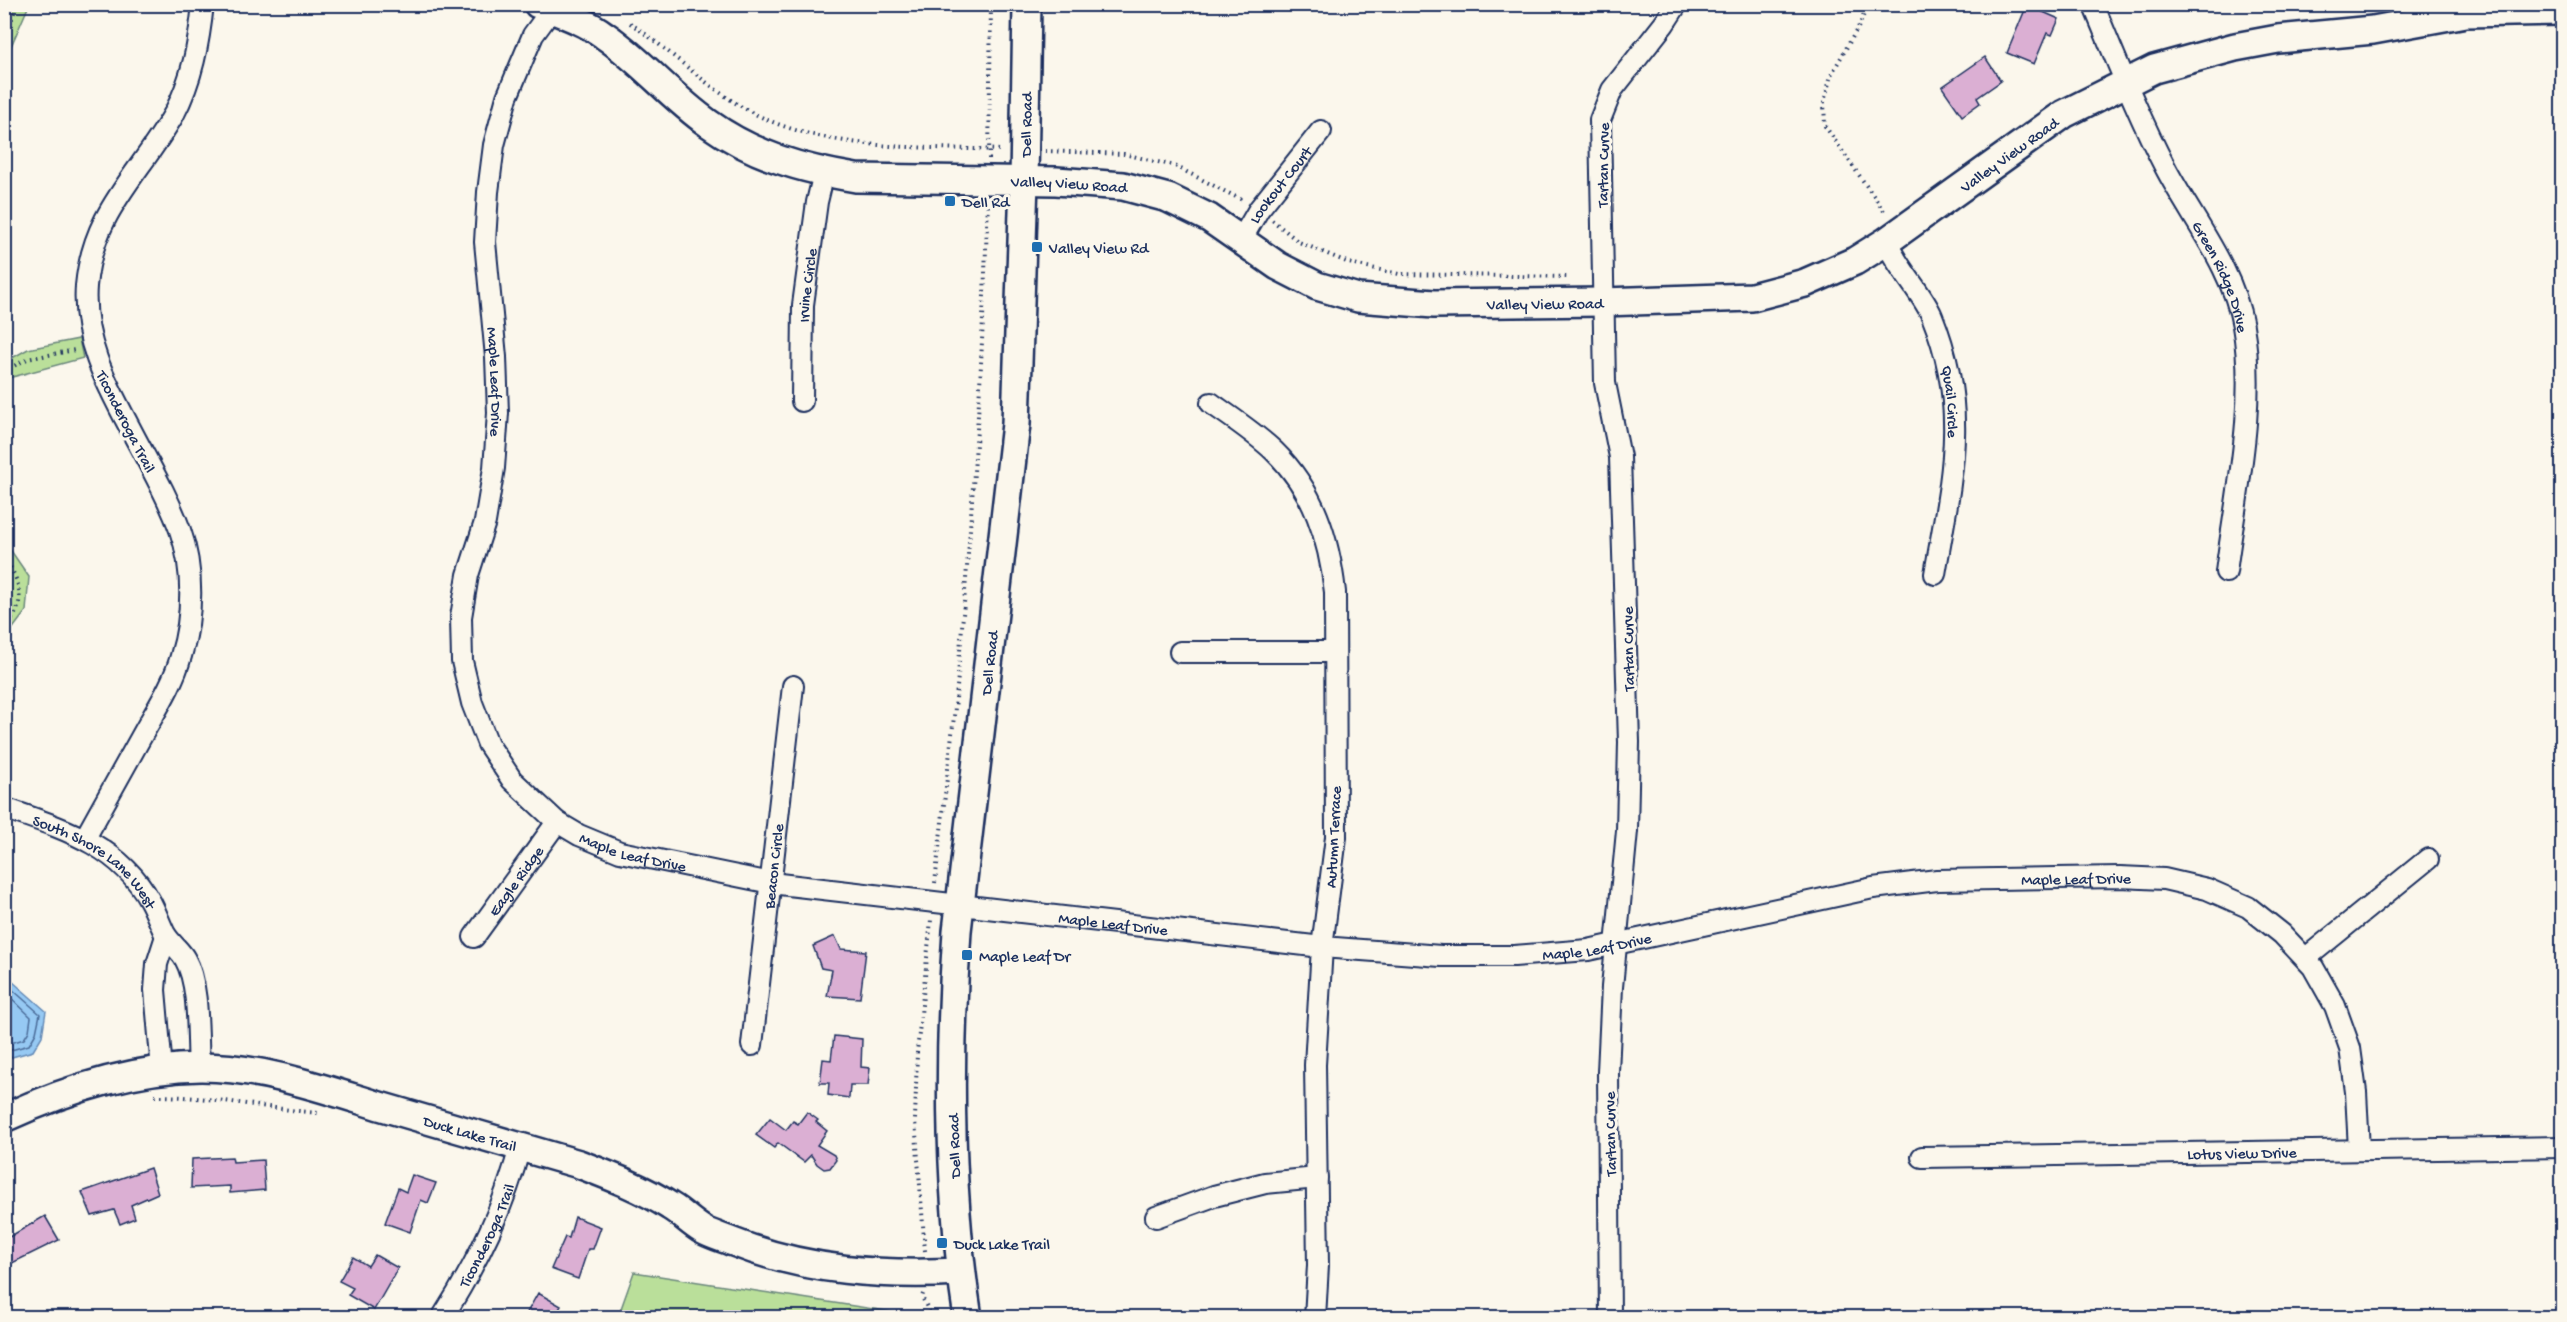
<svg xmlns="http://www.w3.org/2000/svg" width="2567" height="1322" font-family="'Gochi Hand',sans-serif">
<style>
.green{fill:#badf9a;stroke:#6a877c;stroke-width:1.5}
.water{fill:#96c9f3;stroke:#658bb7;stroke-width:1.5}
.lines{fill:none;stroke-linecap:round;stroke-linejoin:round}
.shore{stroke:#4c6d9a;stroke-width:1.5}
.building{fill:#dbafd3;stroke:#1b2f5e;stroke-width:1.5}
.street-casing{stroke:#1b2f5e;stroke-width:24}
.secondary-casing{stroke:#1b2f5e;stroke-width:32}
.path{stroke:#1b2f5e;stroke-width:4;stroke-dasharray:1.5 4.5;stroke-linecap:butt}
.street{stroke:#fbf7ec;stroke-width:20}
.secondary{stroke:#fbf7ec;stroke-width:27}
.poi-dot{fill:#1f6fb2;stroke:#fbf7ec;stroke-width:2}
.labels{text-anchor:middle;stroke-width:6;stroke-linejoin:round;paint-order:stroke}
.street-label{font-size:16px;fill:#1b2f5e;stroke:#fbf7ec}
.poi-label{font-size:16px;fill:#1b2f5e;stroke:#fbf7ec;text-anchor:start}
</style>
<rect width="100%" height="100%" fill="#fbf7ec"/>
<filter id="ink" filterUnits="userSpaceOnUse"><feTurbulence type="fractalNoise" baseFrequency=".0167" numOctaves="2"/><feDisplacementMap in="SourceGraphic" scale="12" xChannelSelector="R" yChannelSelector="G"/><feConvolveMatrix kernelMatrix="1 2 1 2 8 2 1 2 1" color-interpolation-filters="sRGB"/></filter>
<g filter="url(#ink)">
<!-- green -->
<path class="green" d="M5 4 29 5 5 60 4 5Z
M79 339 83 358 5 379V362L28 349Z
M5 542 29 577 26 611 5 639Z
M634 1272 925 1317H618Z"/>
<!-- water -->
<path class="water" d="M4 974 46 1011 42 1036 33 1051 5 1059Z"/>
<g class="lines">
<!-- shore -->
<path class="shore" d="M4 982 40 1014 36 1033 29 1045 4 1052
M4 991 31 1017 29 1031 24 1039 4 1045"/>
</g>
<!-- building -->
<path class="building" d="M2027 5 2059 19 2052 35 2047 33 2034 64 2007 53Z
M1985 57 2001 81 1977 98 1980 103 1962 116 1942 87Z
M835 936 841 949 866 951 860 998 827 996 832 970 821 968 813 946Z
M834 1036 862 1039 861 1067 870 1068 868 1085H850L849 1098 828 1095 829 1083H820L823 1059 831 1060Z
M807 1112 818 1120 816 1122 827 1131 817 1145 834 1155 836 1160 830 1168 824 1169 817 1164 811 1155 804 1162 778 1143 774 1148 756 1135 770 1118 786 1130 793 1121 798 1124Z
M232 1157 233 1162 263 1160 265 1190 230 1193V1186L191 1188 192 1159Z
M150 1168 158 1193 131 1205 135 1218 120 1224 114 1210 92 1216 82 1192Z
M412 1175 436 1183 428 1203 421 1200 410 1232 385 1223 398 1188 406 1192Z
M45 1216 59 1240 4 1267V1240Z
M575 1217 601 1227 593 1249H588L578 1279 551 1269 565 1237 569 1238Z
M375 1255 398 1268 374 1310 348 1295 353 1288 339 1281 353 1257 368 1266Z
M538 1293 561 1306 554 1318H524Z"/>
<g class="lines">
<!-- street casing -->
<g class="street-casing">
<g id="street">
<path id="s1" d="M2093 4C2116 59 2138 115 2165 167 2192 219 2233 268 2243 326 2257 403 2236 495 2226 572"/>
<path id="s2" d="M552 9 533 35 507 97 494 145 488 192 485 242 496 357 498 413 494 468 485 522 468 575 461 617 462 661 472 703 488 744 512 780 557 822 579 835 620 852 771 883 1322 947 1441 956H1514L1588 950 1873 888 1937 880 2120 877 2164 879 2207 889 2248 907 2282 934 2313 967 2335 1006 2350 1048 2356 1092 2359 1150"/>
<path id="s3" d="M1241 240 1259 209 1321 131"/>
<path id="s4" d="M1887 241C1893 263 1922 292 1932 316 1970 410 1951 479 1935 574"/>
<path id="s5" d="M802 401 803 305 817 202 824 173"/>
<path d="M1211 403C1232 418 1255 433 1274 451 1314 490 1329 539 1335 592L1336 837 1322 947 1315 1065 1318 1265 1315 1318"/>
<path d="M1180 652H1334"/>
<path id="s6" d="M4 808C61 828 119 844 150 901 156 912 160 924 165 934 171 944 180 950 185 959 200 985 197 1037 199 1067"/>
<path d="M85 838C105 802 125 766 145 730 158 707 174 682 181 656 193 617 194 569 180 530 167 494 147 461 130 428 106 383 82 339 86 286 93 210 139 176 174 114 192 80 199 43 203 4"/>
<path id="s7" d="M474 937 557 822"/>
<path d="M2306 958 2428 859"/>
<path id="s8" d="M752 1045 793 686"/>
<path d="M162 1070 155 990 157 964 166 936"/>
<path id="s9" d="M1922 1157 2562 1147"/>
<path d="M1156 1217 1214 1196 1265 1183 1317 1178"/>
<path id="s10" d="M442 1318C476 1265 504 1208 520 1147"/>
<path d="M1610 1318 1608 1072 1612 987 1627 831 1629 742 1620 457 1605 383 1600 120 1612 90 1664 24 1677 4"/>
</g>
</g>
<!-- secondary casing -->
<g class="secondary-casing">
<g id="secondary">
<path id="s11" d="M538 4C561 13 585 21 604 35 642 61 671 97 708 123 754 156 802 169 856 178L1056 181 1123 186 1168 198 1209 218 1278 266 1317 286 1358 298 1434 304 1603 302 1752 297 1805 283 1855 261 1887 241 2064 114 2154 69 2235 47 2278 39 2373 30 2466 13 2562 11"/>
<path id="s12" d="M4 1118C65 1090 134 1068 201 1067 263 1067 324 1089 383 1107 448 1126 514 1145 579 1164 610 1176 642 1188 670 1206 682 1213 691 1223 703 1230 712 1235 723 1238 733 1242 806 1271 883 1276 961 1272"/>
<path id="s13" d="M968 1318C948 1190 948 1060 957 931L1016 424 1024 181 1027 4"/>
</g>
</g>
<!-- path -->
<path class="path" d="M1868 4 1860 24 1831 75 1824 102 1825 126 1886 214
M630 23C664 46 694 75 728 98 808 153 909 146 1002 150
M4 42 17 4
M1045 151 1124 154 1175 166 1244 201
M989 159 991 4
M1272 220 1299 242 1349 263 1399 274 1570 277
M4 371 27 359 75 350
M4 557C20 581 29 605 4 627
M935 883 956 699 969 543 980 387 988 203
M155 1096C210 1096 263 1108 318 1113
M4 1145 15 1140
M925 1251 915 1120 917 1052 931 920
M923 1294 922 1297 932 1318"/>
<!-- street -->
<use href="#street" class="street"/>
<!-- secondary -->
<use href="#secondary" class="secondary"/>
</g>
</g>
<!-- markers -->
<g class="poi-dot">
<rect x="944" y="195" width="12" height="12" rx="3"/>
<rect x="1031" y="241" width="12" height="12" rx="3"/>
<rect x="961" y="949" width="12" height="12" rx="3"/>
<rect x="936" y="1237" width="12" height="12" rx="3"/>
</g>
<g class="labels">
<!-- street labels -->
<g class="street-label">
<text dy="6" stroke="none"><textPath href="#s13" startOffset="1198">Dell Road</textPath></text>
<text dy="6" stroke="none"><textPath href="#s11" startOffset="1590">Valley View Road</textPath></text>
<text transform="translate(1602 165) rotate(-89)" y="6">Tartan Curve</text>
<text dy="6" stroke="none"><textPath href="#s11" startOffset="582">Valley View Road</textPath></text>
<text dy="6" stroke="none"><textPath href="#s3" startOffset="68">Lookout Court</textPath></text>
<text dy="6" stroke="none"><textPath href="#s1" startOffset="302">Green Ridge Drive</textPath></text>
<text dy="6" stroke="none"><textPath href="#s5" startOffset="116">Irvine Circle</textPath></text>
<text dy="6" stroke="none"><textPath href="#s11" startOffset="1086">Valley View Road</textPath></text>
<text dy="6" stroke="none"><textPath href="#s2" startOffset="387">Maple Leaf Drive</textPath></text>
<text dy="6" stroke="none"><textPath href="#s4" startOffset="176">Quail Circle</textPath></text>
<text transform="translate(127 421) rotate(63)" y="6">Ticonderoga Trail</text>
<text transform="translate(1627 649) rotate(-91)" y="6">Tartan Curve</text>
<text dy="6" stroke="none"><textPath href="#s13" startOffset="658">Dell Road</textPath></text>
<text transform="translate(1332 837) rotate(-87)" y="6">Autumn Terrace</text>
<text dy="6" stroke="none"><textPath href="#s2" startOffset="945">Maple Leaf Drive</textPath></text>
<text dy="6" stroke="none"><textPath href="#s6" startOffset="108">South Shore Lane West</textPath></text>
<text dy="6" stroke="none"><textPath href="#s8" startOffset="180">Beacon Circle</textPath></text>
<text dy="6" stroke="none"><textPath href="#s2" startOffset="2403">Maple Leaf Drive</textPath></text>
<text dy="6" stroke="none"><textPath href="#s7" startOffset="70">Eagle Ridge</textPath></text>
<text dy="6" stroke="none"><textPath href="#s2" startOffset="1431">Maple Leaf Drive</textPath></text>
<text dy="6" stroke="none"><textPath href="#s2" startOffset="1917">Maple Leaf Drive</textPath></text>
<text dy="6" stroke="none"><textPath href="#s12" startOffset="483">Duck Lake Trail</textPath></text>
<text transform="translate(1609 1134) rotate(-91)" y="6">Tartan Curve</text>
<text transform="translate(953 1146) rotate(-92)" y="6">Dell Road</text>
<text dy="6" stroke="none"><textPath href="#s9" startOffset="320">Lotus View Drive</textPath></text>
<text dy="6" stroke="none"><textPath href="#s10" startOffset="94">Ticonderoga Trail</textPath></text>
</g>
<!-- poi labels -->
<g class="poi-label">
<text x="962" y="207">Dell Rd</text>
<text x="1049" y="253">Valley View Rd</text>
<text x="979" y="961">Maple Leaf Dr</text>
<text x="954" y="1249">Duck Lake Trail</text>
</g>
</g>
<!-- margin -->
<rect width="2567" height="1322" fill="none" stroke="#fbf7ec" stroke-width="24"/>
<rect x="12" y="12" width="2543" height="1298" fill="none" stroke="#1b2f5e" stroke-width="2" filter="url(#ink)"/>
</svg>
